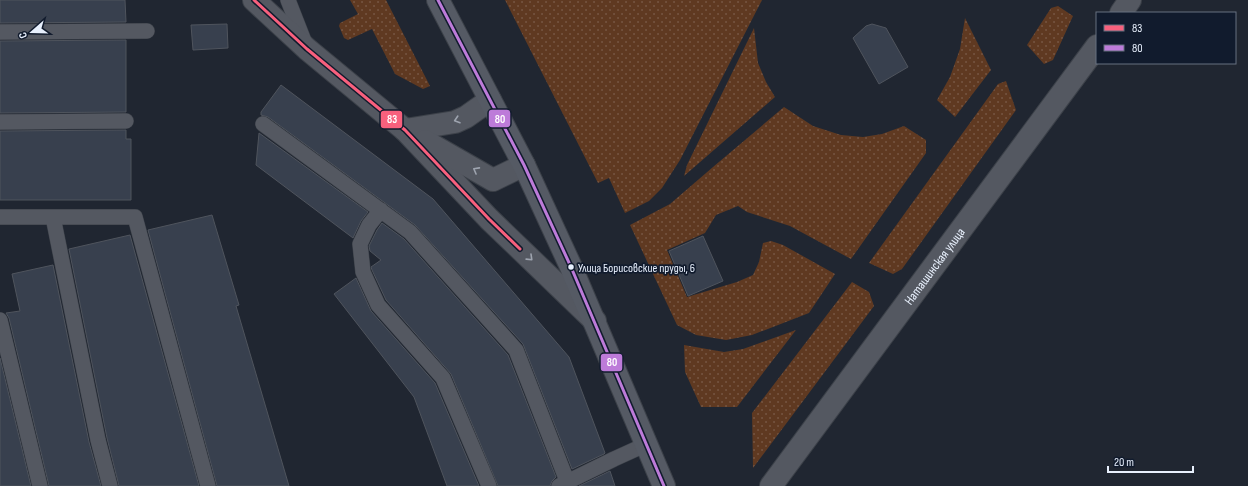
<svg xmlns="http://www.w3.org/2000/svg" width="1248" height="486" font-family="'Sofia Sans Condensed',sans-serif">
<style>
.grass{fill:url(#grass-dots)}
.building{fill:#38404e;stroke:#4f545d}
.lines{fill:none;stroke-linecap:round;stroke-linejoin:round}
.lane-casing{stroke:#3c4149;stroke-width:16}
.street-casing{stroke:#3c4149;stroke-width:24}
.secondary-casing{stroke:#3c4149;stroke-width:24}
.lane{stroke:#545861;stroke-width:15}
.street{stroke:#545861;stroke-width:22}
.secondary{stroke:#555a64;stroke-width:22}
.bus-1-casing{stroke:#111b2d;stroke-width:6}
.bus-2-casing{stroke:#111b2d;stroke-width:6}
.bus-1{stroke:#f8607d;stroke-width:3}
.bus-2{stroke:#bd7bd9;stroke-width:3}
.oneway{stroke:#9ea4af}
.bus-dot{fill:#e8f0fd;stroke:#111b2d;stroke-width:1.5}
.labels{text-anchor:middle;stroke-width:3.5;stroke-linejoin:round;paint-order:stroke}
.bus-label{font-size:12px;fill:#e8f0fd;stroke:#111b2d;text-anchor:start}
.street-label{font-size:13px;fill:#e8f0fd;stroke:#111b2d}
.line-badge{stroke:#111b2d;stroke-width:1.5}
.badge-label{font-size:11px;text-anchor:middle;font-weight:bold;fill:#fff}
</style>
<defs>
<pattern id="grass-dots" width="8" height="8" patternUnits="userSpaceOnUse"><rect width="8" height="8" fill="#5f3921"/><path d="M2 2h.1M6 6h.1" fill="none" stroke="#765642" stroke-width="1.8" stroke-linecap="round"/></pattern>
</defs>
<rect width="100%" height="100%" fill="#202631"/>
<!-- grass -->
<path class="grass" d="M350 0H386L430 86 423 89 395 74 372 29 348 40 344 38 339 26 340 23 358 14Z
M505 0H762L680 160 662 188 649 201 625 213 609 178 598 183Z
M1058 6 1073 16 1053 60 1044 64 1027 45 1051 8Z
M965 18 991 70 955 117 937 100 950 77 960 49Z
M754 28 758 63 766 82 775 97 684 176 687 165Z
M1006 81 1016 110 902 269 893 274 869 263 998 84Z
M784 107 813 126 841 135 863 137 882 134 904 126 926 140V153L851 259 790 226 747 212 738 206 716 215 705 233 667 250 687 297 737 282 753 275 759 262 763 243 771 241 783 245 835 274 809 313 752 335 726 340 696 335 677 325 630 225 670 204 713 167Z
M852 282 869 292 874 306 753 468 752 413Z
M796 330 737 407H701L685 372 684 345 724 352 743 349Z"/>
<!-- building -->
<path class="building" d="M0 0H125L126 22 0 23Z
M227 24 228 48 193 50 191 25Z
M872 24 886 28 908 67 879 84 853 38 866 26Z
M126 40V112L0 113V41Z
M281 85 433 199 569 357 605 453 604 454 572 469 523 344 415 225 268 117 261 115V112Z
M126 130V139H131V200H0V131Z
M259 133 368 212 361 221 353 238 256 165Z
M212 215 239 305 236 306 289 486H217L148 230Z
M382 223 404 239 508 355 556 477 552 481 550 486H498L451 374 386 300 372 270 371 267 381 260 370 251 369 246 377 230Z
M130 235 199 486H119L107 438 69 249Z
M703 236 723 281 688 296 669 251Z
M53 265 89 442 101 486H49L9 318 6 313 20 311 12 274Z
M356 278 371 311 435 383 479 486H447L414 397 334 294Z
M0 358 31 486H0Z
M610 471 615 486H579Z"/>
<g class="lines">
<!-- lane casing -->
<g class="lane-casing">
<path id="lane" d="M288 0 306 46
M0 32 147 31
M0 122 126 121
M263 124 410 232 516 350 569 486
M381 210 369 225 360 244 363 272 378 305 443 378 489 486
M0 217H135L208 486
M53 217 98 440 110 486
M0 320 40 486
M559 486 614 459 647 444"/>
</g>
<!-- street casing -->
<g class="street-casing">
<g id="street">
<path d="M254 0 307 49 405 130 489 219 595 321"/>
<path d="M1121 13 1130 0"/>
<path d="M405 130 455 122 466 117 490 100"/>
<path d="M425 141 493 180 524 165"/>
<path id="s1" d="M771 486 1097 46"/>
</g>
</g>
<!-- secondary casing -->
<g class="secondary-casing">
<path id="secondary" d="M438 0 524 165 571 267 664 486"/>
</g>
<!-- lane -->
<use href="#lane" class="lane"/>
<!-- street -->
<use href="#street" class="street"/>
<!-- secondary -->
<use href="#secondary" class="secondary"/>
<!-- bus-1 casing -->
<g class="bus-1-casing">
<path id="bus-1" d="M254 0 307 49 405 130 489 219 520 249"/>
</g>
<!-- bus-2 casing -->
<g class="bus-2-casing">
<path id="bus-2" d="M438 0 524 165 571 267 664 486"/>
</g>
<!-- bus-1 -->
<use href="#bus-1" class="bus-1"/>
<!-- bus-2 -->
<use href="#bus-2" class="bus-2"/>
</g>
<!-- one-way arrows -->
<defs><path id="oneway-chevron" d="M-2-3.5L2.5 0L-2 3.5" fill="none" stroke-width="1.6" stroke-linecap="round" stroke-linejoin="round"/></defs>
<g class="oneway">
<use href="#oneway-chevron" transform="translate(457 120) rotate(162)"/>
<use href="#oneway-chevron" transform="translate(476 170) rotate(-151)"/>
<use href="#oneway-chevron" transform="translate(530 258) rotate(44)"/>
</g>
<!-- markers -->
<circle class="bus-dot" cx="571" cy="267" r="3.5"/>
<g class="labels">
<!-- bus labels -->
<g class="bus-label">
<text x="578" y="272">Улица Борисовские пруды, 6</text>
</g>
<!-- street labels -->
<g class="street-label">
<text dy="5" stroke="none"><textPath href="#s1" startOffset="274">Наташинская улица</textPath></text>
</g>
</g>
<g class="line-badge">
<rect x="488" y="109" width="23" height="19" rx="4" fill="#bd7bd9"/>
<rect x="380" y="110" width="23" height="19" rx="4" fill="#f8607d"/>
<rect x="600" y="353" width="23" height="19" rx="4" fill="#bd7bd9"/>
</g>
<g class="badge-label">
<text x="500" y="123">80</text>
<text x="392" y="123">83</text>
<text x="612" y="366">80</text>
</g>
<!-- legend -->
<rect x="1096" y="12" width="140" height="52" fill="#111b2d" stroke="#677080"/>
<rect x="1104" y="25" width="20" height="6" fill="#f8607d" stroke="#677080"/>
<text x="1132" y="32" font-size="12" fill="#e8f0fd">83</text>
<rect x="1104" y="45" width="20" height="6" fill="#bd7bd9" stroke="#677080"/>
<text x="1132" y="52" font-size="12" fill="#e8f0fd">80</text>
<!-- north arrow -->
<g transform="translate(32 32) rotate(250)" stroke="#111b2d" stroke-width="3" paint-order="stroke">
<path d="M0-3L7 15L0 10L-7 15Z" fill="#e8f0fd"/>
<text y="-6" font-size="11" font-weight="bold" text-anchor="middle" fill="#e8f0fd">С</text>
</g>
<!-- scale -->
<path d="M1108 466v6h85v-6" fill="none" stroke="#e8f0fd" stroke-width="2"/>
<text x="1114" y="466" font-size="12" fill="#e8f0fd" stroke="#111b2d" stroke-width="3" paint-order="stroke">20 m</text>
</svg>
